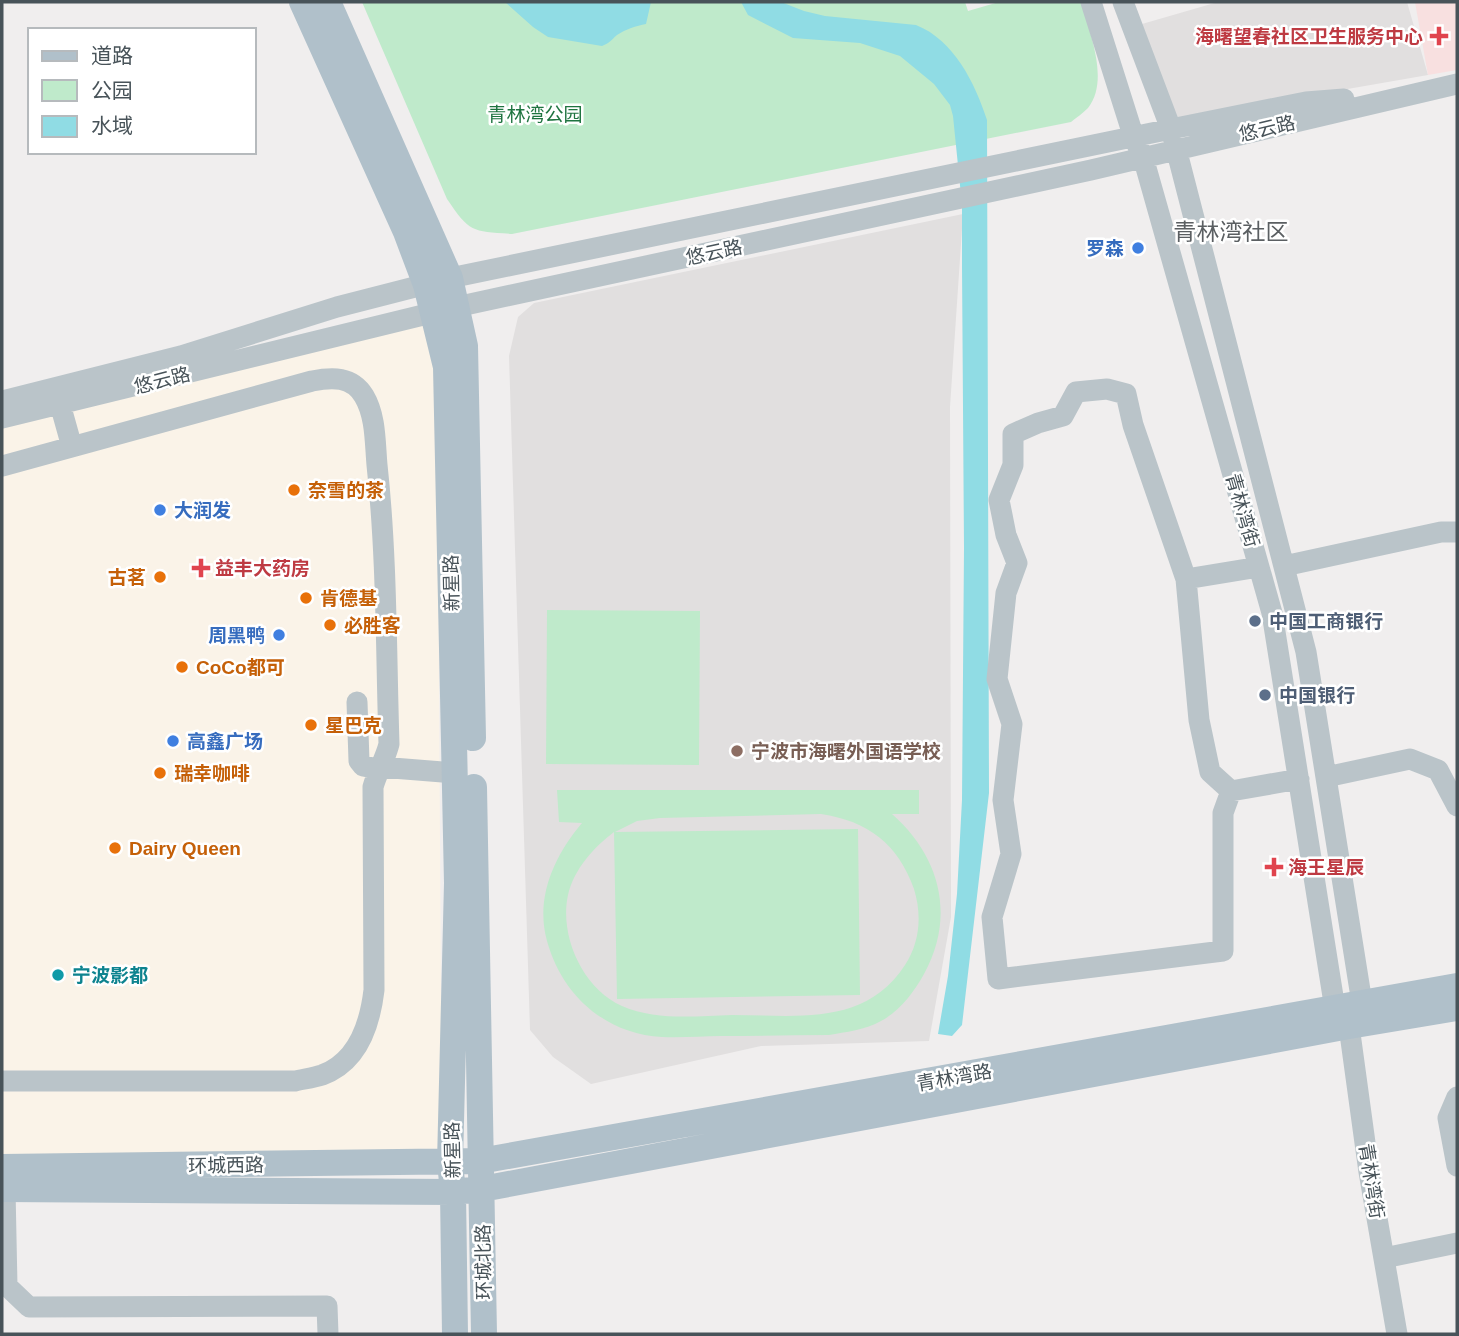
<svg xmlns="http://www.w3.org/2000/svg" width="1459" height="1336" font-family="Helvetica,'Noto Sans SC',sans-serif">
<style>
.commercial{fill:#faf3e8}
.education{fill:#e1dfdf}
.medical{fill:#f8e0e0}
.green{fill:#bfeacb;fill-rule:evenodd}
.water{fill:#90dce4}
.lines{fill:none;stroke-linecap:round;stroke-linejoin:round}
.minor{stroke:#bac4c9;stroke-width:21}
.major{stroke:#b0c0ca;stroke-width:26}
.health-dot{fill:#e0444e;stroke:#fff;stroke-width:2.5}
.shop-dot{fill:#3f7fe0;stroke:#fff;stroke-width:2.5}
.food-dot{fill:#e8710a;stroke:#fff;stroke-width:2.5}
.service-dot{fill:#5c6f8a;stroke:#fff;stroke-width:2.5}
.education-dot{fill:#8d6e63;stroke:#fff;stroke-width:2.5}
.culture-dot{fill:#0f9aa8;stroke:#fff;stroke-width:2.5}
.labels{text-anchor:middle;stroke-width:5;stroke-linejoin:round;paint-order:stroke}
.health-label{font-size:19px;font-weight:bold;fill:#be3a42;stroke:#fff;text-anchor:start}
.park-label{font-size:19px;fill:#1f7440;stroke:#fff}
.street-label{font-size:19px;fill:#485359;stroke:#fff}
.shop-label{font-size:19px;font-weight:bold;fill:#366cbe;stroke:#fff;text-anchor:end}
.food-label{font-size:19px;font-weight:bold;fill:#c56008;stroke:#fff;text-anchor:start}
.service-label{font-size:19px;font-weight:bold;fill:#4e5e75;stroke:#fff;text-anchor:start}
.education-label{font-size:19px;font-weight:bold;fill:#785e54;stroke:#fff;text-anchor:start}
.culture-label{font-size:19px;font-weight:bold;fill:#0d838f;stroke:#fff;text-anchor:start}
.quarter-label{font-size:23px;fill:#5b5f62;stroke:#fff}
</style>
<rect width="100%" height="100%" fill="#f0eeee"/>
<!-- commercial -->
<path class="commercial" d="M424 323 437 369 442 1153 2 1157V424Z"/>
<!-- education -->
<path class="education" d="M1218 2H1407L1428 75 1176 119 1142 24Z
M963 214 950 407 951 917 929 1041 761 1046 591 1084 553 1057 530 1030 509 356 518 317 534 303Z"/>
<!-- medical -->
<path class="medical" d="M1415 2H1457V70L1428 75Z"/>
<!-- green -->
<path class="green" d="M362 2H965L968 11 999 2H1082C1089 33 1110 80 1088 108 1083 113 1076 118 1071 122L512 234C472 231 470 233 447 199Z
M547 610 700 611 699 765 546 764Z
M557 790H919V814H892C940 856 956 916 924 974 914 992 900 1011 881 1021 866 1030 845 1032 829 1035 793 1035 757 1036 721 1036 702 1036 682 1038 662 1037 605 1034 562 995 547 941 535 898 554 856 582 823L559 822ZM821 814C868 821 898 844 914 889 922 915 920 942 905 965 865 1027 796 1015 732 1015 696 1016 656 1021 622 1006 583 989 559 936 568 895 574 869 594 847 614 832L617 999 860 995 858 829 615 832 637 821 660 818Z"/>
<!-- water -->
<path class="water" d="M505 2H651L646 24C636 26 626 29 617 35 611 40 610 43 602 46L548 37 533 27Z
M741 2H781L804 11 825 16 916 25C954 40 975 83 987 120L989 793 962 1025 952 1036 938 1034 948 976 957 894 962 800 964 548 962 266V205L953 116 950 105 934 84 900 56 860 43 793 38 748 15Z"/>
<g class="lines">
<!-- minor -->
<path class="minor" d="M1091 2 1134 138 1143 157 1272 613 1335 1009 1349 1026 1369 1172 1397 1334
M1123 2 1171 129 1306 652 1362 1003 1356 1015
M2 401 181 356 337 307 450 278 1171 129 1306 102 1344 99
M60 404 72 447
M2 418 456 307 1091 170 1457 84
M2 466 312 381C332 377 352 376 364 396 376 416 375 443 377 465 387 557 386 651 389 744 385 760 377 772 373 787L374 990C370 1024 358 1062 322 1075 313 1078 303 1079 295 1081H2
M1284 566 1441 532H1457
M1259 567 1186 579 1133 425 1126 394 1107 389 1076 392 1063 416 1038 423 1013 434V465L999 500 1006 535 1017 563 1006 593 997 679 1012 724 1003 800 1011 854 992 917 998 979 1223 951V813L1231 791 1299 779
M1186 579 1199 720 1210 772 1231 791
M357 702 359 761 363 766 379 769
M380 767 455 773
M1326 777 1410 759 1438 770 1457 806
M1457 1097 1448 1118 1457 1166
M5 1189 7 1286 29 1307 327 1306 328 1334
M1384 1258 1457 1243"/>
<!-- major -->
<path class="major" d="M302 2 406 232 426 285 446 367 457 883 450 1162 453 1192 455 1334
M328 2 450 278 465 346 473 738
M474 787 484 1334
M2 1167 480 1161 1457 986
M2 1189 453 1192 482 1189 1349 1026 1457 1008"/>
</g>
<!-- markers -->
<g class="health-dot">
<path d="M1435.5 25.5h7v7h7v7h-7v7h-7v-7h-7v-7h7z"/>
<path d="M197.5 557.5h7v7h7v7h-7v7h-7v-7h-7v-7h7z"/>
<path d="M1270.5 856.5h7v7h7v7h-7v7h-7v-7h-7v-7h7z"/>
</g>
<g class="shop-dot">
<circle cx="1138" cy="248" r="7"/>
<circle cx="160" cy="510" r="7"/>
<circle cx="279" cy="635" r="7"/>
<circle cx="173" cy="741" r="7"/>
</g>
<g class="food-dot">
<circle cx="294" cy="490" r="7"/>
<circle cx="160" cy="577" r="7"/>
<circle cx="306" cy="598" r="7"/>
<circle cx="330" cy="625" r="7"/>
<circle cx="182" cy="667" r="7"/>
<circle cx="311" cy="725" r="7"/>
<circle cx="160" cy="773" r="7"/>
<circle cx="115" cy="848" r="7"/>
</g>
<g class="service-dot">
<circle cx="1255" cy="621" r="7"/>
<circle cx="1265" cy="695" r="7"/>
</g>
<circle class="education-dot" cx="737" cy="751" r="7"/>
<circle class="culture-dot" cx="58" cy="975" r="7"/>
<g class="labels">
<!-- health labels -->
<g class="health-label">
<text x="1423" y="43" text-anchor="end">海曙望春社区卫生服务中心</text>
<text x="215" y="575">益丰大药房</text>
<text x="1288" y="874">海王星辰</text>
</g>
<!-- park labels -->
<g class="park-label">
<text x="535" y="121">青林湾公园</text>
</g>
<!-- street labels -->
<g class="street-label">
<text transform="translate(1267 128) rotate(-13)" y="7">悠云路</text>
<text transform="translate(714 252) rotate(-12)" y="7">悠云路</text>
<text transform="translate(162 380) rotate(-14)" y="7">悠云路</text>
<text transform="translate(1243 510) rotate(74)" y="7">青林湾街</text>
<text transform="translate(451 583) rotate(-91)" y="7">新星路</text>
<text transform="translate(954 1077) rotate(-10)" y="7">青林湾路</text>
<text transform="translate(452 1150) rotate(-91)" y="7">新星路</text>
<text transform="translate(226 1165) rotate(-1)" y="7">环城西路</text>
<text transform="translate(1372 1181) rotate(81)" y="7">青林湾街</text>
<text transform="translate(483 1262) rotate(-91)" y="7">环城北路</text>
</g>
<!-- shop labels -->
<g class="shop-label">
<text x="1124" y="255">罗森</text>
<text x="174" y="517" text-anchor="start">大润发</text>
<text x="265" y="642">周黑鸭</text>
<text x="187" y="748" text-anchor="start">高鑫广场</text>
</g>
<!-- food labels -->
<g class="food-label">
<text x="308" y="497">奈雪的茶</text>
<text x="146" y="584" text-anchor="end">古茗</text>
<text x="320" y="605">肯德基</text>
<text x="344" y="632">必胜客</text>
<text x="196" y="674">CoCo都可</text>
<text x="325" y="732">星巴克</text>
<text x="174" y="780">瑞幸咖啡</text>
<text x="129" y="855">Dairy Queen</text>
</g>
<!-- service labels -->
<g class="service-label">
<text x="1269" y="628">中国工商银行</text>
<text x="1279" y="702">中国银行</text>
</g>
<!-- education labels -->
<g class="education-label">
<text x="751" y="758">宁波市海曙外国语学校</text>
</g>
<!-- culture labels -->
<g class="culture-label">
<text x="72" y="982">宁波影都</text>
</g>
<!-- quarter labels -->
<g class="quarter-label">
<text x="1231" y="240">青林湾社区</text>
</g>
</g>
<!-- border -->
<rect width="1459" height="1336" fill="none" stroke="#485359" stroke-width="7"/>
<!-- legend -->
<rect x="28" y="28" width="228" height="126" fill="#ffffff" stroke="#b6babd" stroke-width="2"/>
<rect x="42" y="51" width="35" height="10" fill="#b0c0ca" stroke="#b6babd" stroke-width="2"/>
<text x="91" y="63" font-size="21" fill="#485359">道路</text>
<rect x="42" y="80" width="35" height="21" fill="#bfeacb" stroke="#b6babd" stroke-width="2"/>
<text x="91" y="98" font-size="21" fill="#485359">公园</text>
<rect x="42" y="116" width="35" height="21" fill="#90dce4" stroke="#b6babd" stroke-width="2"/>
<text x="91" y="133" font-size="21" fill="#485359">水域</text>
</svg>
